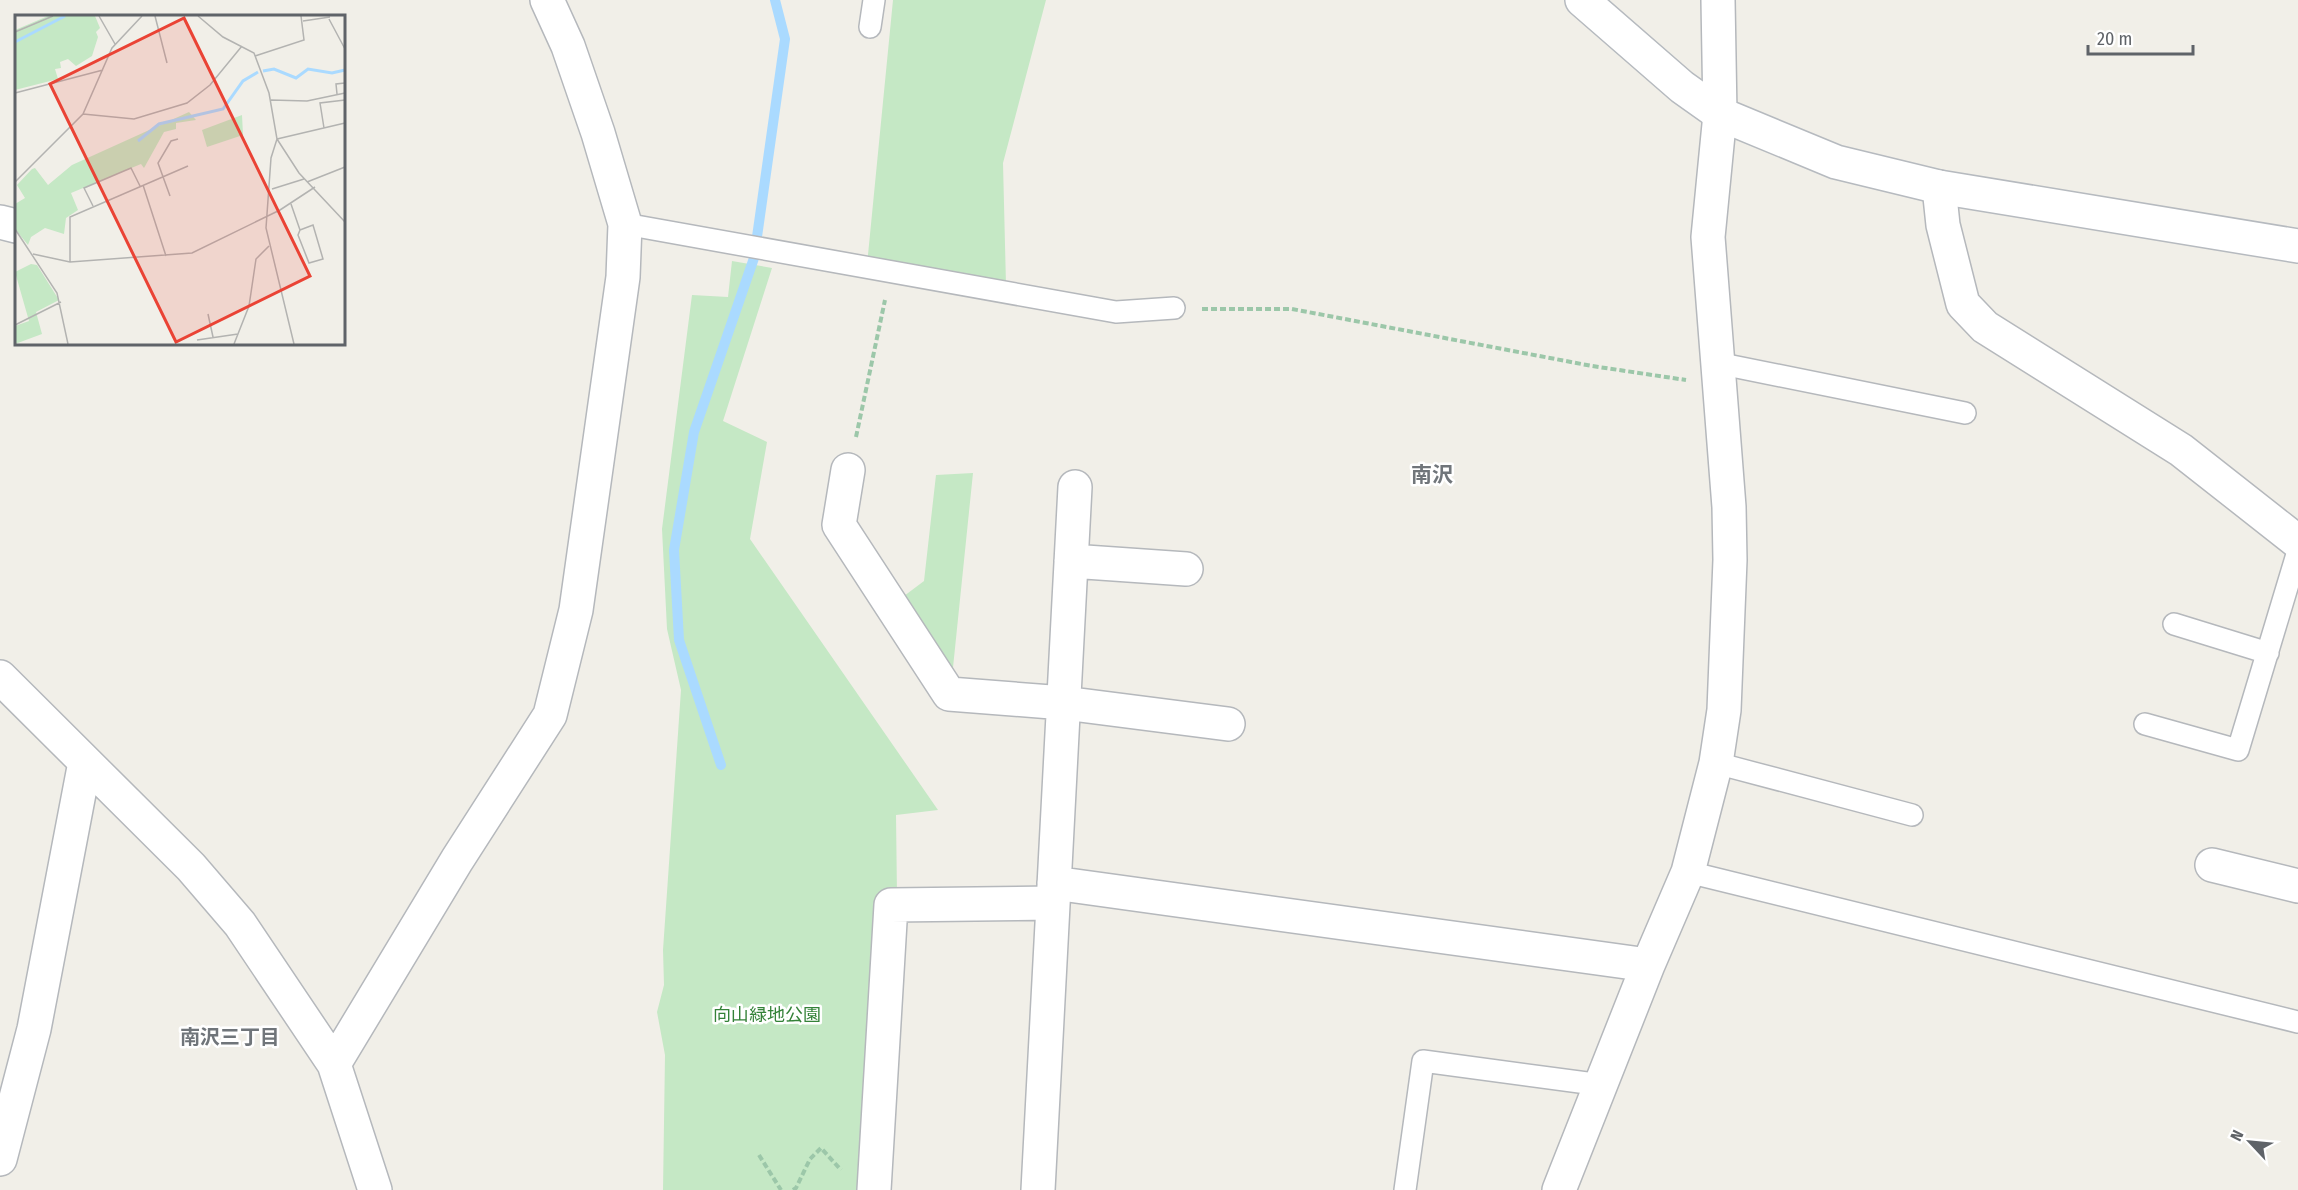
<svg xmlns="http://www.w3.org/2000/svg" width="2298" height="1190" font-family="'Fira Sans Condensed','Noto Sans JP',sans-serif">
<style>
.green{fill:#c5e8c5}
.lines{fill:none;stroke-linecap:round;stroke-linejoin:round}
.stream{stroke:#aadaff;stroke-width:10}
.lane-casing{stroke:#b5b8bc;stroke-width:24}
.street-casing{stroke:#b5b8bc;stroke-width:36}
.secondary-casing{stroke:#b6babf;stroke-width:36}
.path{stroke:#9cc7a9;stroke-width:4;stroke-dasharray:6 3;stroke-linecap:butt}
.lane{stroke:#fff;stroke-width:21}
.street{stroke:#fff;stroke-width:33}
.secondary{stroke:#fff;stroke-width:33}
.labels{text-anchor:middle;stroke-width:5;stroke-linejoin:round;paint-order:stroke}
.park-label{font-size:18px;fill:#348238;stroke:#fff}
.neighbourhood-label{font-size:20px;font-weight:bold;fill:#70757a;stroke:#fff}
.quarter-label{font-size:21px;font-weight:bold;fill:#70757a;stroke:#fff}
.inset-river{fill:none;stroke:#aadaff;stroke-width:3}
.inset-road{fill:none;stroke:#b3b3b1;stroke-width:1.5}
.view{fill:#ea4335;fill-opacity:0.15;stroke:#ea4335;stroke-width:3}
.inset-edge{fill:none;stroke:#5f6368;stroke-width:3}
</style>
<rect width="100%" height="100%" fill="#f1efe8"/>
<!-- green -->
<path class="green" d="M893 0H1046L1003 163 1006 285 867 265Z
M732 261 772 268 723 421 767 442 750 539 938 810 896 815 897 896 865 1190H663L665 1055 657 1012 664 985 663 950 681 690 667 629 662 529 692 295 728 297Z
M973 473 951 687 896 602 924 581 936 475Z"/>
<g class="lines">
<!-- stream -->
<path class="stream" d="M721 765 679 640 674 550 694 432 754 258 785 39 775 0"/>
<!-- lane casing -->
<g class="lane-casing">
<path id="lane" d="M870 27 874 0
M625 224 1116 312 1174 308
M1717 363 1965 413
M2174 624 2268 653
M2145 724 2238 750 2298 551
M1716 763 1912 815
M1688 872 2298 1022
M1405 1190 1423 1061 1602 1085"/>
</g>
<!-- street casing -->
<g class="street-casing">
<path id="street" d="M1939 187 1943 225 1963 304 1985 327 2181 450 2298 542
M0 222 16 226
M848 470 839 525 949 694 1064 703 1228 724
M1071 561 1186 569
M0 677 191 867 240 924 334 1064 375 1190
M2212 865 2298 886
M1054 883 1648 965
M334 1064 457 860 550 715 576 610 623 277 625 224 598 133 568 46 547 0
M0 1159 34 1029 85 762
M874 1190 891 905 1053 903
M1038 1190 1075 487
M1559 1190 1648 965 1688 872 1716 763 1724 710 1730 560 1729 507 1708 237 1720 114 1718 0"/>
</g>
<!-- secondary casing -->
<g class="secondary-casing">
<path id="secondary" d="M1582 0 1682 87 1720 114 1836 162 1939 187 2298 246"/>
</g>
<!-- path -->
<path class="path" d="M1202 309H1292L1592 366 1686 380
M856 437 885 300
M759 1155 781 1190
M793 1190 796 1188 810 1159 821 1148 841 1170"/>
<!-- lane -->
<use href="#lane" class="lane"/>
<!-- street -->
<use href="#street" class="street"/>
<!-- secondary -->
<use href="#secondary" class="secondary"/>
</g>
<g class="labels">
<!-- park labels -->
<g class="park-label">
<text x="767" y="1021">向山緑地公園</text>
</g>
<!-- neighbourhood labels -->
<g class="neighbourhood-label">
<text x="230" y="1044">南沢三丁目</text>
</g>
<!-- quarter labels -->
<g class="quarter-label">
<text x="1432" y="482">南沢</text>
</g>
</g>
<!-- overview -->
<g transform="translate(15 15)">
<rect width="330" height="330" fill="#f1efe8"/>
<path d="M33 1H80L85 13 81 17 83 22 77 41 61 51 53 44 45 47 46 53 40 54 43 64 0 75V15ZM174 97 181 105 161 108V114L149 117 129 153 126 149 56 178 63 195 51 203 49 219 30 213 16 222 13 230 0 214V189L10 183 2 170 17 154 20 153 33 170 57 150ZM227 100 228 120 192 132 187 115ZM16 249 22 250 44 285 21 297 27 319 0 329V311L14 306 0 257Z" fill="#c5e8c5"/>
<path class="inset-river" d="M0 27 50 1M248 56 259 54 281 63 293 54 317 58 330 55M123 126 144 109 208 94 228 66 243 57"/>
<path class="inset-road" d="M84 1 100 29M140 1 152 48M183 1 208 22 239 38 254 78 262 124 256 143 251 213 279 329M314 4 330 34M288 6 315 2M0 17 38 1M240 41 289 25 286 1M0 78 88 55M322 79 321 69 330 68M256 85 292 86 330 78M68 99 119 104 172 88 195 70 227 31M309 113 305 88 330 85M262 124 284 158 330 207M262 124 330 108M0 167 68 99 97 33 127 1M292 167 330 152M128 170 151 241M257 174 289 164M155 181 143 148 156 126 163 124M276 189 285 215 298 210 308 244 294 248 283 220 285 215M78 191 69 173 116 153 125 171M0 214 42 278 53 329M18 239 55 247 177 238 265 195 300 172M55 247V202L173 151M193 299 198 322M0 310 46 287M182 325 223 319M219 329 234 291 241 244 254 231"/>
<path class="view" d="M169 3 295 261 161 327 35 69Z"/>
<rect width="330" height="330" class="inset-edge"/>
</g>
<!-- north arrow -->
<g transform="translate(2250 1142) rotate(296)" stroke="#ffffff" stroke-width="4.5" paint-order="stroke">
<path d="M0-4.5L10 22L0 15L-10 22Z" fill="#5f6368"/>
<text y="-9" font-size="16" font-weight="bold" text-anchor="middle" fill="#5f6368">N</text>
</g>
<!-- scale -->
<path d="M2088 45v9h105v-9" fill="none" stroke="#5f6368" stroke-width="3"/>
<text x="2097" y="45" font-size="18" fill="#5f6368" stroke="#ffffff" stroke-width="4.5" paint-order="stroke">20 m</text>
</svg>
